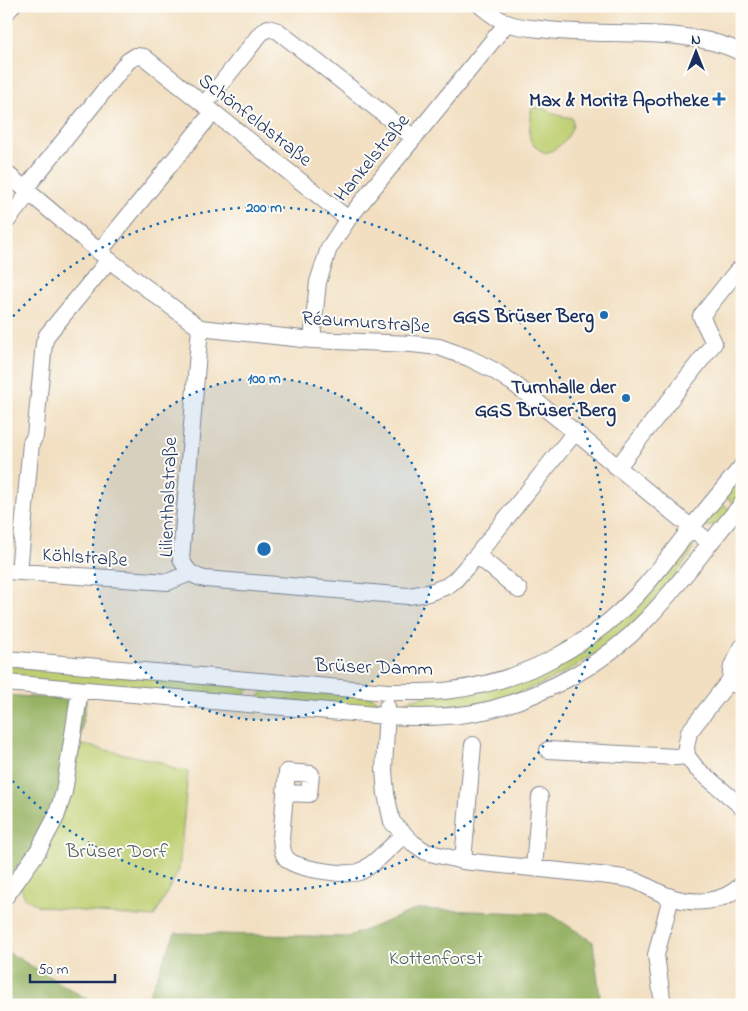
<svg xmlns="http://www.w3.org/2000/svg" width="748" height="1011" font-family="'Indie Flower',sans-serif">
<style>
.green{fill:#becf71;stroke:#6c7f68}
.forest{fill:#96b263;stroke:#587060}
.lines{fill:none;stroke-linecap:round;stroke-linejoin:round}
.minor-casing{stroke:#868790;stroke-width:18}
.minor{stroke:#fff;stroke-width:16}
.ring{fill:none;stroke:#1f6fb2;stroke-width:2.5;stroke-dasharray:2.5 5}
.poi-dot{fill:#1f6fb2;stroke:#fdfcf7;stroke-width:2}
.labels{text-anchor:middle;stroke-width:4;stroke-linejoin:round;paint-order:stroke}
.poi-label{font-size:20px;font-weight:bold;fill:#1b2f5e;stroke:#fdfcf7;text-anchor:end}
.street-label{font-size:20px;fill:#1b2f5e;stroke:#fdfcf7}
.park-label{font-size:20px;fill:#4c5f64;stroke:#fdfcf7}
.centre{fill:#1f6fb2;stroke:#fdfcf7;stroke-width:2.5}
.ring-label{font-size:15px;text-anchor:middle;font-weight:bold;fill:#1f6fb2;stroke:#fdfcf7;stroke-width:4;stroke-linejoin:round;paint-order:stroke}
</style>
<rect width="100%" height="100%" fill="#fdfcf7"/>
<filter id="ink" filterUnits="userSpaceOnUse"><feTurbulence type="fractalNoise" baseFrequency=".02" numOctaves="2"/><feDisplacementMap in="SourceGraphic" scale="10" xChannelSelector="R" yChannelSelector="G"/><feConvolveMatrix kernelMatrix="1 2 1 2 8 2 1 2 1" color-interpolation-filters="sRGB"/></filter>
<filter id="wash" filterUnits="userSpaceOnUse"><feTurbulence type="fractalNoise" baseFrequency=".0096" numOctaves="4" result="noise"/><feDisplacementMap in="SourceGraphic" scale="20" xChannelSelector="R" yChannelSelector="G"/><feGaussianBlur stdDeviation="1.12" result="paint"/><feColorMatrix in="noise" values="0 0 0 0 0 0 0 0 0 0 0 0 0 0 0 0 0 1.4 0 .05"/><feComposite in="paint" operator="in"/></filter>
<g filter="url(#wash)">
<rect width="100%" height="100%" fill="#f2dfc1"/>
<!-- green -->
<path class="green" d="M536 107 545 109 557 115 572 118C577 131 558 151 545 153 521 140 532 132 531 111L532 108Z
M742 475V495L734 504 725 496Z
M720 502 731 510 718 524 706 527 703 523Z
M692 539 693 546 690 555C679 570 668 586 655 600 607 657 535 696 462 707 441 711 419 710 398 709V706L408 700 549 668Z
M6 666 251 687 241 698 6 678Z
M266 688 372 697 380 703 381 708 257 699Z
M79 744 161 762 174 769 186 770 188 773 179 870 154 917 99 913 39 906 25 898 20 886Z"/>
<!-- forest -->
<path class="forest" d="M6 695 86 701 76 768 70 797 43 854 6 906Z
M417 909 550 914 593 942 601 1005H145L175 933 348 937Z
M6 951 97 1005H6Z"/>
</g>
<g filter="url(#ink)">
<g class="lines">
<!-- minor casing -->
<g class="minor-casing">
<path id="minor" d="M481 6C488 12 498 19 507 23 519 28 535 28 548 30 605 37 692 26 742 53
M6 13 12 6
M204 105 261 33 268 28 278 31 414 138
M6 173 109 260 200 328 312 340 412 344 439 347 469 358 493 370 513 383 575 432 710 543
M25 189 128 61 136 56 144 57 348 219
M6 222 30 192
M99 252 213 112
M200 328 181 558C186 571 192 576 205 579L408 596 428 593 447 586 455 580 477 555 575 432
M312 340 318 282 329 248 348 219 507 23
M617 468 714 343 701 316 737 271
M477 555 519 590
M6 571 168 582 190 573
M19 572 31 443 35 436 44 343 47 335 109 260
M742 647 732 666 730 680 689 732 686 747 687 756 696 768 742 807
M6 659 387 692C409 692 431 693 452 690 526 681 595 643 644 587 661 568 676 547 691 528 708 507 725 487 742 466
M730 680 742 689
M6 683 387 716C421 718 458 718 492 709 549 693 604 664 645 621 680 585 709 542 742 504
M387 707 384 770 386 794 392 822 413 843 426 852 463 861 609 876C617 877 625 878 633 880 645 884 656 892 668 896 692 905 724 904 742 884
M548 750 676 757 687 756
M285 793 309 794 311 774 287 772 281 838C282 846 282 855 288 860 298 869 346 876 359 872 371 868 393 844 404 835
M463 861 473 745
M534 868 540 797
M6 896 38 851 56 817 64 792 80 690
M663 1005 656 955 671 897"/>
</g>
<!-- minor -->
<use href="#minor" class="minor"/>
</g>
</g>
<!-- distance rings -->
<circle cx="264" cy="549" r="171" fill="#1f6fb2" fill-opacity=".12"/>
<g class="ring">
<circle cx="264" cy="549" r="171"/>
<path d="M8 322A342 342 0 1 1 8 776"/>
</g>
<!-- markers -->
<g class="poi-dot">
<path d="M716.5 91.5h5v5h5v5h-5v5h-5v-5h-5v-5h5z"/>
<circle cx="604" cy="315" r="5"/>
<circle cx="626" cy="398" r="5"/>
</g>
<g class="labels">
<!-- poi labels -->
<g class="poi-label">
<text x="709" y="106">Max &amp; Moritz Apotheke</text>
<text x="594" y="322">GGS Brüser Berg</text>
<text x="616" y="393">Turnhalle der<tspan x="616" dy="23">GGS Brüser Berg</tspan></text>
</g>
<!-- street labels -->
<g class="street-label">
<text transform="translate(256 119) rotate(38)" y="7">Schönfeldstraße</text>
<text transform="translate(371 157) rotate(-51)" y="7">Hankelstraße</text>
<text transform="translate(366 321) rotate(4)" y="7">Réaumurstraße</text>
<text transform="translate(167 497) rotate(-88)" y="7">Lilienthalstraße</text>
<text transform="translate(85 556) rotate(4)" y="7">Köhlstraße</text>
<text transform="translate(374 666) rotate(2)" y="7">Brüser Damm</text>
</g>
<!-- park labels -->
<g class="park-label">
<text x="117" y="857">Brüser Dorf</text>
<text x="436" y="964">Kottenforst</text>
</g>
</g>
<circle cx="264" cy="549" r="8" class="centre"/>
<g class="ring-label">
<text x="264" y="212">200 m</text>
<text x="264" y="383">100 m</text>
</g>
<!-- margin -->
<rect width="748" height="1011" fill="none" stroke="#fdfcf7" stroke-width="25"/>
<!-- north arrow -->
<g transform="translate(696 52)" stroke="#fdfcf7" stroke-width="4" paint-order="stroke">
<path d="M0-4L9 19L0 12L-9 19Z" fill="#1b2f5e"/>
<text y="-8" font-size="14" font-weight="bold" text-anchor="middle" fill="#1b2f5e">N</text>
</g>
<!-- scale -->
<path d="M30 974v8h85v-8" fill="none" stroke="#1b2f5e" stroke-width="2.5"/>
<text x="38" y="974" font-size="15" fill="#1b2f5e" stroke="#fdfcf7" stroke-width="4" paint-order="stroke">50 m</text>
</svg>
